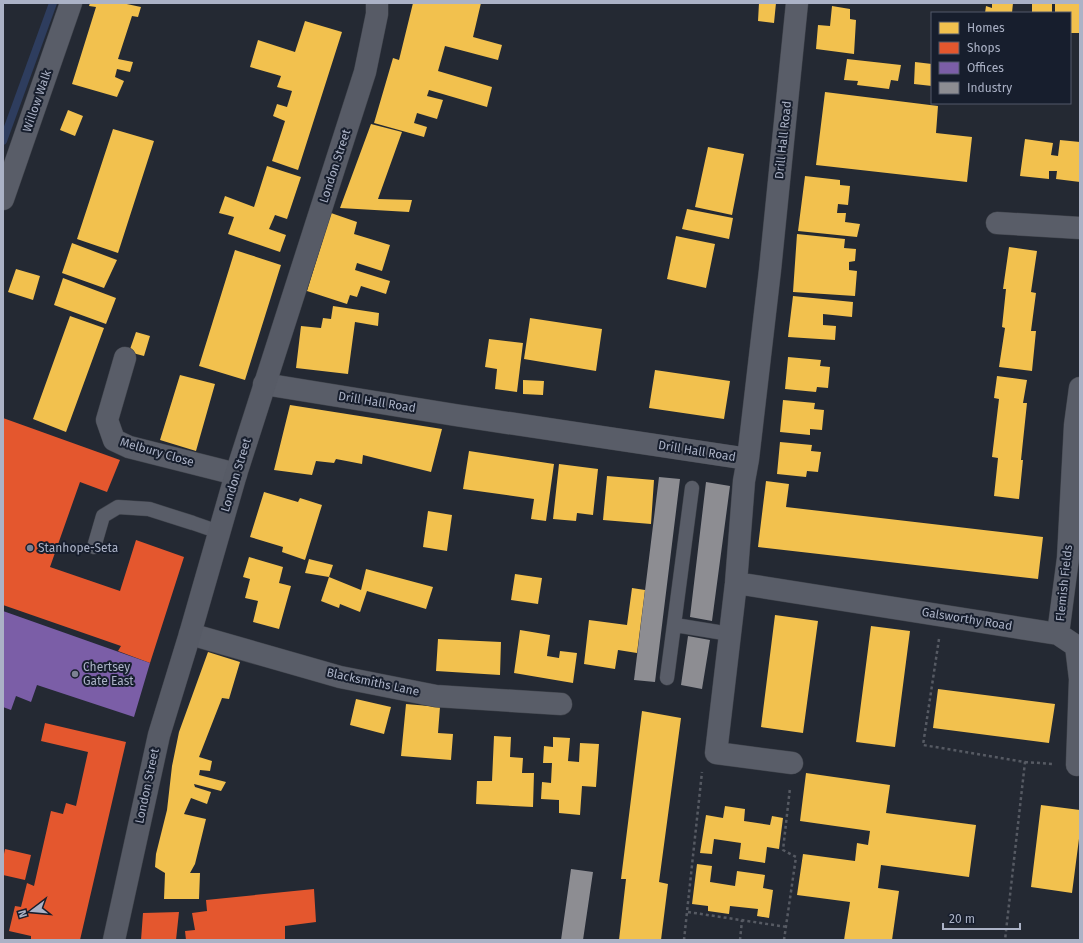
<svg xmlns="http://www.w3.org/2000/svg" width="1083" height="943" font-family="'Fira Sans',sans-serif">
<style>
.homes{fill:#f2c14e}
.shops{fill:#e4572e}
.offices{fill:#7b5ea7}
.industry{fill:#8d8d92}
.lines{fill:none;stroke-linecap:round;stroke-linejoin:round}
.stream{stroke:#2e3d5e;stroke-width:8}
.lane-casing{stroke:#40444c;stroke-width:15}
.street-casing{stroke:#40444c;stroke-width:23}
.secondary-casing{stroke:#40444c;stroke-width:23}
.path{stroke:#565a63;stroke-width:2.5;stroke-dasharray:3 3;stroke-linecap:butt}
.lane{stroke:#595d68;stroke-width:14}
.street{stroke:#595d68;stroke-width:22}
.secondary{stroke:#575b66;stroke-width:22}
.poi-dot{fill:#7c8293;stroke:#171e2d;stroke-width:1.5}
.labels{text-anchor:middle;stroke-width:4;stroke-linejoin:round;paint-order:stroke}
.street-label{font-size:12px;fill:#abb2c6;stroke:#171e2d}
.poi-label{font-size:12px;fill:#abb2c6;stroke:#171e2d;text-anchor:start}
</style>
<rect width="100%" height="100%" fill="#242933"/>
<!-- homes -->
<path class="homes" d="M90 3H122L141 7 138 17 132 16 118 59 133 62 130 72 117 69 115 77 124 81 117 97 72 84 96 7 89 6Z
M413 3H481L473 37 502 45 498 60 445 46 438 71 492 87 487 107 429 90 427 96 443 100 437 119 417 113 414 123 427 127 424 137 374 123 393 58 399 60Z
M759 3H776L774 23 758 21Z
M992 3H1013L1012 13H985L986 6 992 8Z
M1032 3H1052V13H1032Z
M1055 3H1080V33H1070V13H1055Z
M832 6 850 9V19L856 20 854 54 816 49 818 25 830 26Z
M305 21 342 32 298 170 272 161 285 121 273 116 277 104 287 107 292 91 277 87 281 76 250 67 258 40 295 52Z
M847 59 901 65 898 81 891 80 889 89 857 85 858 81 844 80Z
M915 62 932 64V86L914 84Z
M825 92 938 106 936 133 972 137 967 182 816 165Z
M68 110 83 116 75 136 60 130Z
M371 124 402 132 378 199 412 200 409 212 340 208Z
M113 129 154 141 118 253 77 239Z
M1025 139 1053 143 1051 155 1058 156 1060 140 1080 142V182L1056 179 1057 171H1049V179L1020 176Z
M708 147 744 154 732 215 695 207Z
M267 166 301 177 287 219 275 215 269 229 286 235 280 252 228 234 234 217 219 213 225 196 254 207Z
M805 176 840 180V185L850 186 848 205 838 204 837 213H846L845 222 860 224 857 237 798 231Z
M687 209 733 218 729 239 682 229Z
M331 213 357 222 354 234 390 245 382 271 357 263 355 270 390 281 386 294 361 286 357 297 350 295 347 304 307 291Z
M797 234 845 239 844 248 856 249 855 261 849 262V270L857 271 855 296 793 292Z
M676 236 715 244 706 288 667 279Z
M72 243 117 260 104 288 62 273Z
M1009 247 1037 251 1031 292 1036 293 1031 331H1036L1032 371 999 367 1005 328 1002 327 1006 289H1003Z
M235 250 281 265 245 380 199 366Z
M16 269 40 276 33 300 8 292Z
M63 278 116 298 106 324 54 305Z
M793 296 853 302 852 317 823 314V325L836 326 835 340 788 337Z
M333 306 379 313 378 326 355 322 348 374 296 368 301 326 321 328 323 318 331 319Z
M70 316 104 328 66 432 33 419Z
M530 318 602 329 596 371 524 359Z
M136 332 150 336 144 356 129 352Z
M489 339 523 343 517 392 495 389 497 369 485 367Z
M788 357 821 360 820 366 830 367 828 388 817 387 816 392 785 389Z
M655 370 730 381 724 419 649 408Z
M180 375 215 384 196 451 160 440Z
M997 376 1027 380 1023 403H1027L1021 460H1023L1019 499 994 496 998 458 992 457 999 399 994 398Z
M523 380 544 381 543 395 523 394Z
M783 400 815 403 814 409 824 410 822 430 810 429V435L780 432Z
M290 405 442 429 431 472 363 455 362 464 336 459 334 463 316 461 312 475 274 470Z
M780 442 812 445 811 451 821 452 818 472 807 471 806 477 777 474Z
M469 451 554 464 546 521 531 519 534 499 463 489Z
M559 464 598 469 593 515 577 513 576 521 553 519Z
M607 476 654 480 651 524 603 520Z
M766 481 789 484 786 507 1043 537 1038 579 758 547Z
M264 492 298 502 300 498 322 505 305 560 282 552 283 547 250 537Z
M428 511 452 515 447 551 423 547Z
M249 557 283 567 279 583 291 586 279 629 253 622 258 601 245 598 250 579 243 577Z
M309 559 333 565 329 577 305 573Z
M366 569 433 587 426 609 367 591 360 612 340 604 339 608 321 601 329 577 361 590Z
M515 574 542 578 538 604 511 600Z
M632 588 645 590 637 653 618 650 615 669 584 664 589 620 627 625Z
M775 615 818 621 803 733 761 727Z
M871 626 910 631 895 747 856 742Z
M520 630 550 635 547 656 559 658 560 651 577 653 573 683 514 673Z
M438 639 501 642 500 675 436 671Z
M208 652 240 662 229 699 222 698 199 757 212 761 210 771 200 770 199 775 226 782 221 791 194 784 195 787 211 792 207 804 191 798 184 814 206 819 195 864 190 873H200L199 899H164L165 873 155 867 156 854 167 810 172 766 179 732Z
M938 689 1055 704 1049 743 933 728Z
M356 699 391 707 384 734 350 725Z
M406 704 440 707 438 733 453 734 451 760 401 756Z
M642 711 681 718 659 882 668 884 661 940H619L626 879H621Z
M494 736 511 737 510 757 523 758 522 773H534L533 807 476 804 477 781H492Z
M553 737 570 738 568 761 579 762 580 743 599 744 596 787 582 786 580 815 559 813V800L541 799 542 782 551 783 552 763H543L544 746 553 747Z
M806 773 890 785 886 813 976 825 969 877 881 865 878 888 899 891 892 940H844L850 902 797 895 803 854 855 861 857 843 868 845 870 831 800 821Z
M1041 805 1080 810V831L1072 893 1031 887Z
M725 806 745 809 744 821 770 825 772 816 783 818 779 849 767 847 765 863 739 859 741 843 714 839 712 854 700 853 706 815 723 818Z
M697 864 712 866 710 882 735 886 737 871 765 875 763 888 773 890 769 918 757 916 758 909 730 906 729 914 708 911V906L692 904Z"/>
<!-- shops -->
<path class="shops" d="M3 418 120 460 107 492 80 482 50 567 120 591 136 540 184 557 150 663 118 651 121 646 3 605Z
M45 723 126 742 80 940H31V936L9 931 15 906 21 907 27 883 34 886 51 811 63 814 66 803 76 806 88 752 41 741Z
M5 849 31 855 25 880 3 875V859Z
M314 889 316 922 285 926V940H186L185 931 195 930 192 913 207 911 206 900Z
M179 912 176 940H141L143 913Z"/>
<!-- offices -->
<path class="offices" d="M3 611 150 663 134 717 37 685 31 702 16 696 11 710 3 707Z"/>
<!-- industry -->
<path class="industry" d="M659 477 680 479 655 682 634 680Z
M706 482 730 486 712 621 690 617Z
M688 636 710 640 702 689 681 685Z
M571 869 593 872 583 940H561Z"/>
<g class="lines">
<!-- stream -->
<path class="stream" d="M3 141 53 3"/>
<!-- lane casing -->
<g class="lane-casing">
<path id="lane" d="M94 547 103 516 118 507 149 509 193 523 219 532
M675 625 730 634
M667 678 692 488"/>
</g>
<!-- street casing -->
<g class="street-casing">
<path id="street" d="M3 199 71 3
M997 223 1080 228
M125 358 107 420 114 440 129 447 236 474
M264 384 455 415 748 459 770 270 797 3
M748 459 744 481 736 583 716 753 792 763
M736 583 1058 634 1076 646 1080 679 1077 765
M190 634 340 677 436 696 561 704
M1058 634 1068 558 1075 425 1080 388"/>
</g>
<!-- secondary casing -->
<g class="secondary-casing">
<path id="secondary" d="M114 940 159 735 190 634 236 474 365 72 377 14V3"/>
</g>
<!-- path -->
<path class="path" d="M939 639 923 745 1025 762 1005 940
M1025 762 1053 764
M688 912 787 927
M684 940 702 772
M740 940 742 920
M784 940 796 857 783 850 790 788"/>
<!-- lane -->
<use href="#lane" class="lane"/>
<!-- street -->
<use href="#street" class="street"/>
<!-- secondary -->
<use href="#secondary" class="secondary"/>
</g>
<!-- markers -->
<g class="poi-dot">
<circle cx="30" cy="548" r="4"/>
<circle cx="75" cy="674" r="4"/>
</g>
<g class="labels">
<!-- street labels -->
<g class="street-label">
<text transform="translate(37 101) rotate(-71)" y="4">Willow Walk</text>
<text transform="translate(783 140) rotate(-84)" y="4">Drill Hall Road</text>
<text transform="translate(335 166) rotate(-72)" y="4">London Street</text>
<text transform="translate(377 402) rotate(9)" y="4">Drill Hall Road</text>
<text transform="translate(697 451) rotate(9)" y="4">Drill Hall Road</text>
<text transform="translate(157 452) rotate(16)" y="4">Melbury Close</text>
<text transform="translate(236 475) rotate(-73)" y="4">London Street</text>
<text transform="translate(1064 583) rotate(-84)" y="4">Flemish Fields</text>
<text transform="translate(967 619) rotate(9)" y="4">Galsworthy Road</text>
<text transform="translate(373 682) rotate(12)" y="4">Blacksmiths Lane</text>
<text transform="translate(147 786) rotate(-78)" y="4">London Street</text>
</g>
<!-- poi labels -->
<g class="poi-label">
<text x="38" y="552">Stanhope-Seta</text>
<text x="83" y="671">Chertsey<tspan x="83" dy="14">Gate East</tspan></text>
</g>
</g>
<!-- border -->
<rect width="1083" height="943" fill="none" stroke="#abb2c6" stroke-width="8"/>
<!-- legend -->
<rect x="931" y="12" width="140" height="92" fill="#171e2d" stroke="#52596a"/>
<rect x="939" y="22" width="20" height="12" fill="#f2c14e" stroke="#52596a"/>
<text x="967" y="32" font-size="12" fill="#abb2c6">Homes</text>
<rect x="939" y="42" width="20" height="12" fill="#e4572e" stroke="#52596a"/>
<text x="967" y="52" font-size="12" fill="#abb2c6">Shops</text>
<rect x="939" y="62" width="20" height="12" fill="#7b5ea7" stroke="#52596a"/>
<text x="967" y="72" font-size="12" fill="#abb2c6">Offices</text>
<rect x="939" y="82" width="20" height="12" fill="#8d8d92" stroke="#52596a"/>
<text x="967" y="92" font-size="12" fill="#abb2c6">Industry</text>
<!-- north arrow -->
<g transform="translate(32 911) rotate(254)" stroke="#171e2d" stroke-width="3" paint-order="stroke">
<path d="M0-3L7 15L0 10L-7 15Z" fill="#abb2c6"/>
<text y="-6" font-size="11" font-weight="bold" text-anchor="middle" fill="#abb2c6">N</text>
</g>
<!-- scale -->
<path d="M943 923v6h77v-6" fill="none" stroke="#abb2c6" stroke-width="2"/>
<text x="949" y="923" font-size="12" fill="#abb2c6" stroke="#171e2d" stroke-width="3" paint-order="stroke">20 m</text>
</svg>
